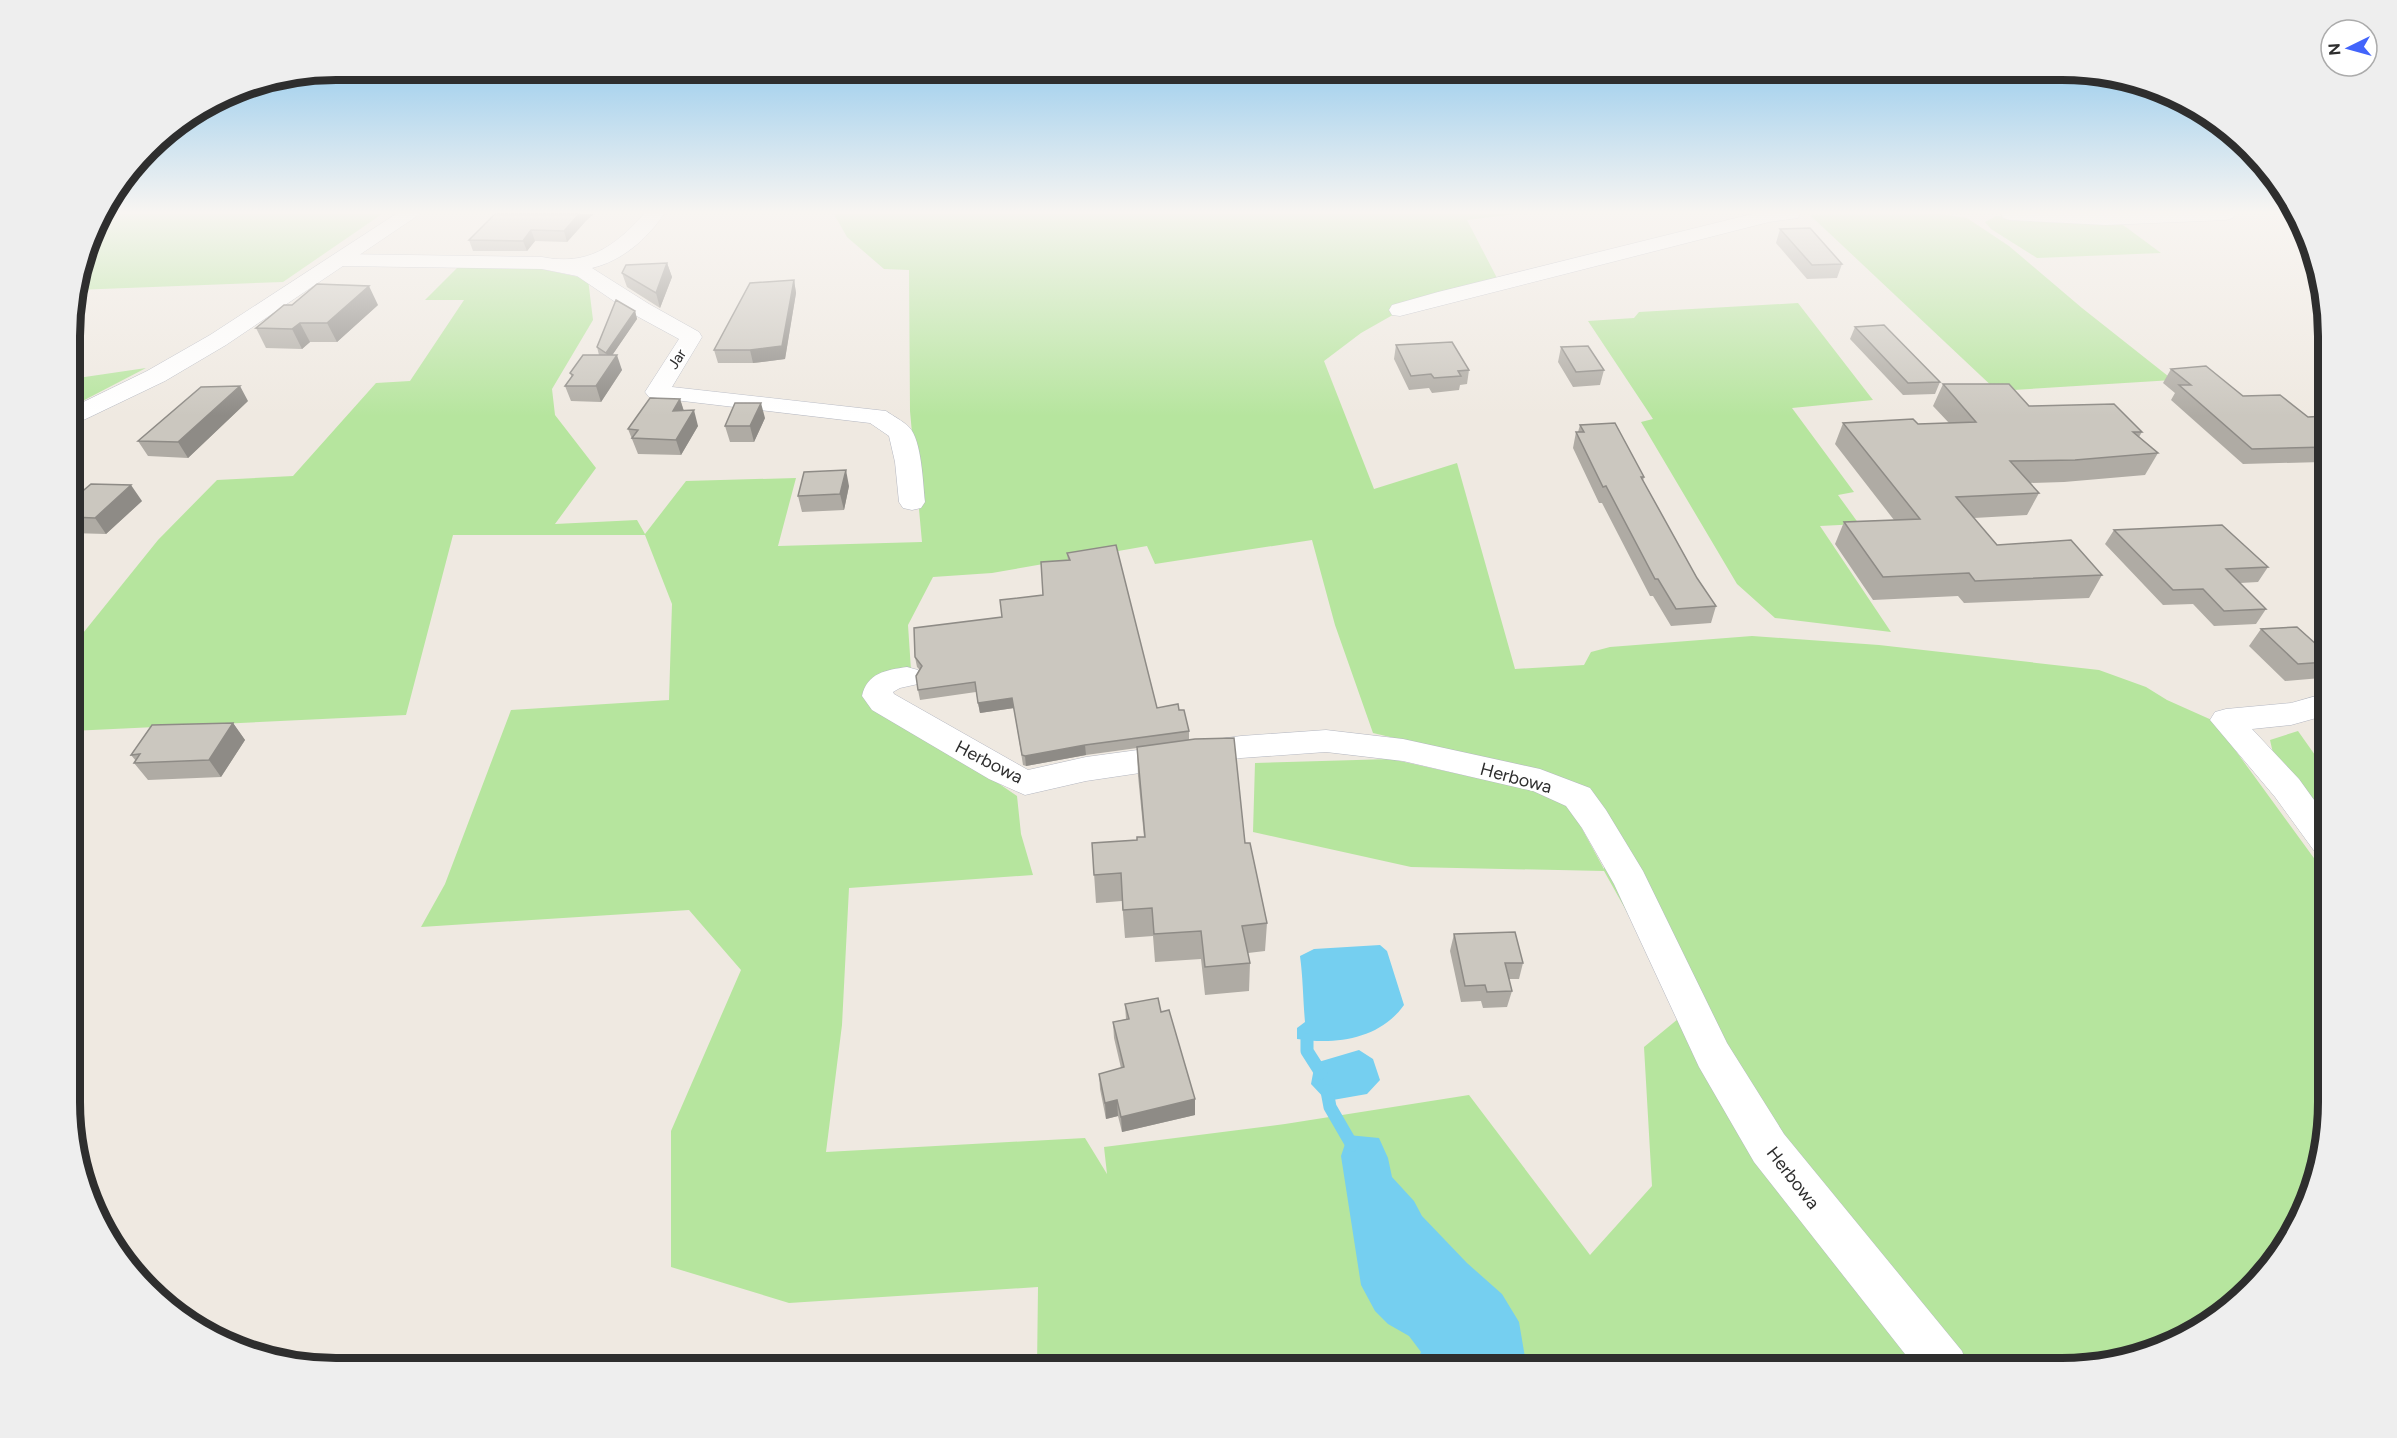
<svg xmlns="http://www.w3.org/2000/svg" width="2397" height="1438" font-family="Figtree,sans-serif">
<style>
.green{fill:#b6e59e;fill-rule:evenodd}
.water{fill:#75cff0}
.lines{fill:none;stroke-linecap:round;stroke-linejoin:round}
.stream{stroke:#75cff0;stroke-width:13}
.street-casing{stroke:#b4b7c1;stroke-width:1}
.secondary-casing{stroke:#b4b7c1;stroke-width:1}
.street{fill:#fff;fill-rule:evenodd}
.secondary{fill:#fff;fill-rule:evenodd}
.wall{fill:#afaba4}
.shaded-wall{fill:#8e8b86}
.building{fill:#cbc7bf;stroke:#8e8b86;stroke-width:1.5}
.labels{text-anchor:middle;stroke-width:4.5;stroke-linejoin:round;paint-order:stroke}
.far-street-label{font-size:15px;fill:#2e2e2e;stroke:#fff}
.street-label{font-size:18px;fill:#2e2e2e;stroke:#fff}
.rim{fill:none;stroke:#2e2e2e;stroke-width:8}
</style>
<rect width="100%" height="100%" fill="#efe9e1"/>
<!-- green -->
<path class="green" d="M99 214H382L283 282 75 290Z
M834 214H1515L1467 220 1498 280 1398 312 1361 333 1324 361 1374 489 1457 463 1515 669 1584 665 1591 652 1610 647 1752 636 1879 645 2099 670 2146 687 2167 700 2214 721 2319 865 2327 886V1120L2292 1236 2250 1291 2195 1333 2079 1368 1037 1369 1038 1287 789 1303 671 1267V1131L741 970 689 910 421 927 445 884 511 710 669 700 672 604 645 535H453L406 715 71 731V648L158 540 217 480 293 476 376 383 410 381 464 300H425L462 263 523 265 588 279 593 320 552 389 555 415 596 468 555 524 637 520 645 534 686 481 796 478 778 546 922 542 910 411 909 270 884 269 847 237ZM1312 540 1335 625 1373 733 1535 771 1611 829 1604 869 1569 805 1544 793 1391 759 1255 763 1253 832 1411 867 1604 871 1684 1014 1644 1047 1652 1186 1590 1255 1469 1095 1285 1124 1104 1147 1107 1174 1085 1138 826 1152 842 1025 849 888 1033 875 1021 834 1017 796 869 695 911 670 908 625 933 577 992 573 1147 546 1155 564Z
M1940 214 1967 218 2009 246 2082 308 2173 380 1997 391 1810 215Z
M1996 216 2119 222 2161 253 2037 258 1991 229 1985 222Z
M1798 303 1873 400 1792 408 1854 492 1838 495 1859 524 1820 526 1891 632 1775 618 1737 584 1641 422 1653 419 1588 321 1634 318 1639 312Z
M146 368 71 407V379Z
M2298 731 2327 772V827L2275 762 2270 740Z"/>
<!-- water -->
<path class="water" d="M1380 945 1387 951 1404 1005C1380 1039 1336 1045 1297 1039V1028L1305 1022C1303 999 1303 978 1300 956L1314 949Z
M1359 1050 1373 1059 1380 1080 1367 1094 1327 1101 1311 1084 1315 1063Z
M1348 1135 1379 1138 1388 1158 1392 1177 1414 1201 1422 1216 1467 1263 1502 1294 1519 1322 1527 1369H1413L1421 1352 1409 1336 1388 1324 1375 1311 1361 1285 1341 1156Z"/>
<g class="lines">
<!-- stream -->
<path class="stream" d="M1307 1040V1051L1321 1073
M1327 1091 1330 1107 1352 1145"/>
<!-- street casing -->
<g class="street-casing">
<path id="street" d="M644 214H664C647 239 622 261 592 268L649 304 699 332 702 337 672 387 886 411C893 416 903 421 909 427 922 440 923 485 925 502L921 508 912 510 903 508 899 502 895 462 889 436 870 423 649 397 645 392 679 339 633 314 577 276 542 269 341 266 334 264 331 260 334 256 341 254 542 257C588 266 614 247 644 214Z
M1752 214H1800L1798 218 1769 222 1400 316 1392 315 1389 310 1392 305 1438 292Z
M2001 214H2235L2233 218 2226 220 2106 225 2010 220 2003 218Z
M907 667 918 670 922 677 918 684 900 688 893 692 894 694 1028 770 1086 757 1241 736 1326 730 1403 739 1540 769 1590 788 1606 810 1643 871 1727 1043 1784 1134 1962 1351 1968 1368H1916L1754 1162 1699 1067 1614 884 1582 828 1566 806 1533 791 1403 761 1326 752 1241 758 1086 781 1025 795 989 779 872 710 862 696C867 673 886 670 907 667Z
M2327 693V715L2291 725 2252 729 2299 779 2327 818V856L2315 852 2275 797 2210 720 2215 712 2226 709 2291 703Z"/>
</g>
<!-- secondary casing -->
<g class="secondary-casing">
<path id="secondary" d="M396 214H420L226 345 165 381 71 426V408L147 371 210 335Z"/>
</g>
<!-- street -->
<use href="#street" class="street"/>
<!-- secondary -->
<use href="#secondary" class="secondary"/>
</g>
<!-- wall -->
<path class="wall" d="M585 222 567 242 535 241 527 251H473L469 240Z
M1780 229 1842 264 1837 278 1807 279 1776 243Z
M667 263 672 277 660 308 627 287 622 273Z
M794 280 796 293 785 359 753 363H718L714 350Z
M378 305 337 342H310L302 349 266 348 256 328Z
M635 311 637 319 612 355 622 370 601 402 571 401 565 386 572 378 570 373 599 355 597 347Z
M1855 327 1940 382 1935 394 1903 395 1850 339Z
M1396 345 1469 370 1467 384 1460 385 1459 390 1432 393 1429 388 1409 390 1394 359Z
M1561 347 1604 370 1600 385 1573 387 1558 362Z
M2171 369 2243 396 2308 417 2327 416V466L2322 462 2243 464 2171 400 2175 393 2163 383Z
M1943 384 2029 406 2142 432 2139 437 2158 453 2145 475 2064 482 2029 483 2039 493 2027 515 1974 518 1997 545 2102 575 2089 598 1964 603 1958 596 1873 600 1835 544 1844 522 1894 520 1835 444 1843 423 1918 424 1949 423 1933 406Z
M680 399 684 411 698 426 681 455 638 454 628 429Z
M248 401 188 458 148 456 138 441Z
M765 418 754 442H730L725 426Z
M1580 425 1644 477 1643 481 1697 578 1716 606 1711 623 1671 626 1653 596H1650L1602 503H1599L1573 448 1576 432H1578Z
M849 486 844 510 802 512 798 496Z
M71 501H142L106 534 71 533Z
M2114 530 2268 567 2258 582 2240 583 2266 609 2256 624 2214 626 2193 604 2163 605 2105 544Z
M1067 553 1157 708 1179 710 1189 731V740L1245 843 1267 923 1265 951 1248 953 1250 963 1249 991 1205 995 1201 959 1155 962 1153 936 1125 938 1122 901 1096 903 1092 843 1137 840 1144 837 1138 776 1137 748 1086 755 1026 766 1023 765 1014 708 980 713 976 692 920 700 918 690 920 670 917 667 915 657 1002 617 1043 595 1068 560Z
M2261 629 2327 654V670L2321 678 2285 681 2249 646Z
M233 723 245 740 221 777 148 780 134 763 136 761 131 755Z
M1454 934 1523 963 1519 979H1509L1512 991 1507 1007 1483 1008 1481 1001 1461 1002 1450 951Z
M1125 1004 1161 1012 1195 1099V1115L1122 1132 1118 1116 1106 1119 1100 1089 1099 1074 1121 1068 1114 1038 1113 1022 1126 1019Z"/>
<!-- shaded-wall -->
<path class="shaded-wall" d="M579 214H594L585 222 567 242 564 231Z
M531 230 535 241 527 251 523 241Z
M667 263 672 277 660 308 656 293Z
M794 280 796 293 785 359 753 363 750 350Z
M369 286 378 305 337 342 327 323Z
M635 311 637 319 609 360 606 353Z
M300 323 310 342 302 349 292 329Z
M617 355 622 370 601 402 596 386Z
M240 386 248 401 188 458 178 442Z
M680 399 685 415 673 411Z
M761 403 765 418 754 442 750 426Z
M694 410 698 426 681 455 676 440Z
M846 470 849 486 844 510 840 494Z
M131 485 142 501 106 534 95 518Z
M1012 698 1014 708 980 713 978 703Z
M233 723 245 740 221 777 209 760Z
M1085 745 1086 755 1026 766 1025 756Z
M1195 1099V1115L1122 1132 1121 1117Z
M1117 1100 1118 1116 1106 1119 1105 1103Z"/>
<!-- building -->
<path class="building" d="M495 214H579L564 231 531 230 523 241 469 240Z
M1810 228 1842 264 1812 265 1780 229Z
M667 263 656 293 622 273 626 265Z
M794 280 782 346 750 350H714L750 283Z
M317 284 369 286 327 323H300L292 329 256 328 284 305H292Z
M616 300 635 311 606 353 597 347Z
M1884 325 1940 382 1908 383 1855 327Z
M1452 342 1469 370 1458 371 1461 376 1434 378 1431 374 1411 376 1396 345Z
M1588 346 1604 370 1576 372 1561 347Z
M583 355H617L596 386H565L573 375 570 373Z
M2206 366 2243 396 2280 395 2308 417 2327 416V447L2252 449 2179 385H2191L2171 369Z
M1943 384H2009L2029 406 2114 404 2142 432H2133L2158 453 2075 460 2010 461 2039 493 1956 497 1997 545 2071 540 2102 575 1975 581 1969 573 1883 577 1844 522 1920 519 1843 423 1913 419 1918 424 1976 422Z
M240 386 178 442 138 441 201 387Z
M650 398 680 399 673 411 694 410 676 440 632 438 638 430 628 429Z
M735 403H761L750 426H725Z
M1615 423 1644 477H1641L1697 578 1716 606 1676 609 1658 579H1655L1606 486 1603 487 1576 432H1584L1580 425Z
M846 470 840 494 798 496 804 472Z
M91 484 131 485 95 518 71 517V501Z
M2222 525 2268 567 2226 569 2266 609 2224 611 2203 589 2173 590 2114 530Z
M1116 545 1157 708 1178 704 1179 710H1184L1189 731 1085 745 1025 756 1022 755 1012 698 978 703 975 682 918 690 916 676 922 666 915 657 914 628 1002 617 1000 600 1043 595 1041 562 1070 560 1067 553Z
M2297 627 2327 654V662L2298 664 2261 629Z
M233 723 209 760 134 763 140 754 131 755 152 725Z
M1234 738 1245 843H1250L1267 923 1242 926 1250 963 1205 967 1201 931 1154 934 1152 908 1123 910 1121 873 1094 875 1092 843 1137 840V837H1145L1137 747 1195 739Z
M1515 932 1523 963H1505L1512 991 1487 992 1485 985 1465 986 1454 934Z
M1158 998 1161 1012 1169 1010 1195 1099 1121 1117 1117 1100 1105 1103 1099 1074 1124 1067 1113 1022 1129 1019 1125 1004Z"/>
<!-- sky -->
<linearGradient id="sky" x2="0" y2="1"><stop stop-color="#7abfeb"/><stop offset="0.51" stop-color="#f8f5f2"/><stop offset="1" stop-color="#f8f5f2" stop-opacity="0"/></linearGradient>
<rect width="2397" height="416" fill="url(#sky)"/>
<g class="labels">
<!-- far-street labels -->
<g class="far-street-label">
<text transform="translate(677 359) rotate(-57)" y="5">Jar</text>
</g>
<!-- street labels -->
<g class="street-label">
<text transform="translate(989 762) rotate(27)" y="6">Herbowa</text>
<text transform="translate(1516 778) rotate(15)" y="6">Herbowa</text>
<text transform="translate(1793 1178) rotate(52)" y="6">Herbowa</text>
</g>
</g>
<!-- crop -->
<path d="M0 0H2397V1438H0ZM336 80H2062A256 256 0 0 1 2318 336V1102A256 256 0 0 1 2062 1358H336A256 256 0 0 1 80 1102V336A256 256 0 0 1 336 80Z" fill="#eee" fill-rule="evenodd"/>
<path class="rim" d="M336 80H2062A256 256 0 0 1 2318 336V1102A256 256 0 0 1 2062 1358H336A256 256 0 0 1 80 1102V336A256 256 0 0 1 336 80Z"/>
<!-- north arrow -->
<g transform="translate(2349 48) rotate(265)"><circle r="28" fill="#ffffff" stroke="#ababab" stroke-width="1.5"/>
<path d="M0-4.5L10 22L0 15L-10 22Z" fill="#4264fb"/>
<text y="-9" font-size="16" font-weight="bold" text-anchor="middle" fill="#2e2e2e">N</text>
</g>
</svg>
